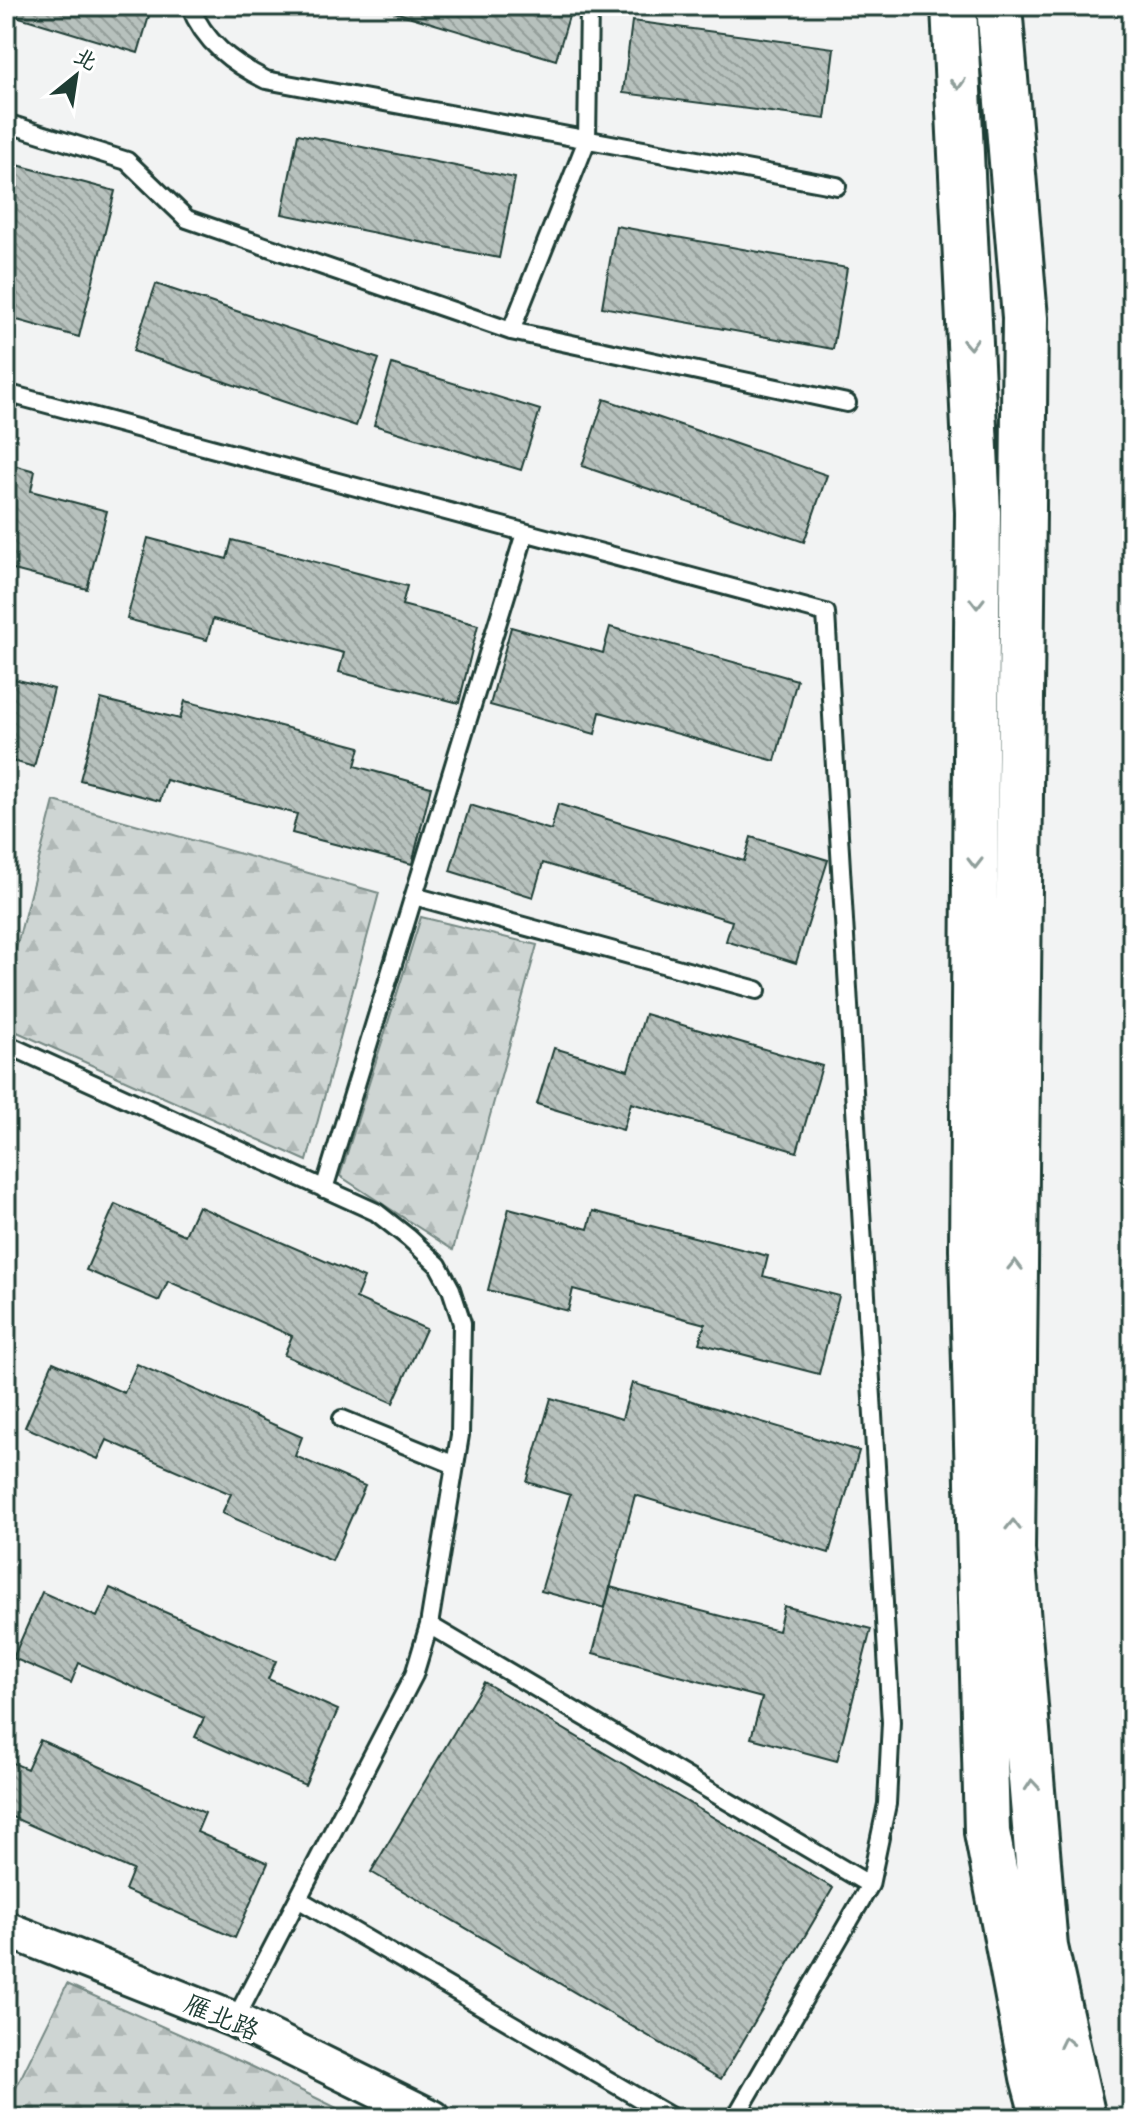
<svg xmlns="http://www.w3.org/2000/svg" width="1138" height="2124" font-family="'Playpen Sans','LXGW WenKai TC',sans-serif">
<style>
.forest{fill:url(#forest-firs);stroke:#768984;stroke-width:2}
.building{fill:url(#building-back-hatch);stroke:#1f3d34;stroke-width:2}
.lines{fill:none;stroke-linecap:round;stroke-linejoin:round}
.lane-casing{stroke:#1f3d34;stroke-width:22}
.street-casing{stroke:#1f3d34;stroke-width:40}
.secondary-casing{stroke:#1f3d34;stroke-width:50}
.lane{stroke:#fff;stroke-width:16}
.street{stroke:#fff;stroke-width:34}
.secondary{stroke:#fff;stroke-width:44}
.oneway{stroke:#8f9e9a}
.labels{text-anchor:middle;stroke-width:7;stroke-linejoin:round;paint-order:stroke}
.street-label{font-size:26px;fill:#1f3d34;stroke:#fff}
</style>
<defs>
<pattern id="forest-firs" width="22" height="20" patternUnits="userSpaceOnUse" patternTransform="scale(2)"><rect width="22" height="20" fill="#ced5d3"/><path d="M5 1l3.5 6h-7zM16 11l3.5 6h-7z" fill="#b0b8b6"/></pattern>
<pattern id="building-back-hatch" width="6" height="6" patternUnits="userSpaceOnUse" patternTransform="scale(2)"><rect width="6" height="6" fill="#b7c1bd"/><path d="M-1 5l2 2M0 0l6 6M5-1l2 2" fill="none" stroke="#949e9a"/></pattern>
</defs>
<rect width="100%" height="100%" fill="#f2f3f3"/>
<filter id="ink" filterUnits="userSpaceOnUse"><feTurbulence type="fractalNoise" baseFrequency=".0125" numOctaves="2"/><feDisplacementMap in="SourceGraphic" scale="16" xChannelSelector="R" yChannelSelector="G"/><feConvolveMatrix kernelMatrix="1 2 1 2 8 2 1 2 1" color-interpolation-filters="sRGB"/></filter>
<g filter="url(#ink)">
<!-- forest -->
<path class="forest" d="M54 801 379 893 307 1161 6 1027V976H9Z
M421 917 537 945 453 1250 340 1176Z
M67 1984 251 2066 357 2118H6V2108Z"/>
<!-- building -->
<path class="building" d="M6 6H152L138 53 6 13Z
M374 6H572L556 60Z
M632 21 834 48 825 119 623 93Z
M298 134 515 178 499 258 282 214Z
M6 162 115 191 79 337 6 317Z
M616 226 847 268 833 349 602 307Z
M156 284 379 359 356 426 133 351Z
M392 364 540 410 521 470 374 425Z
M604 399 827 475 804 542 582 466Z
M6 463 35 471 31 491 107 511 87 589 6 568Z
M148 538 227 559 232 540 407 586 402 605 478 625 459 703 339 672 344 653 213 619 207 640 127 619Z
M511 627 603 653 610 627 797 680 775 761 600 712 595 734 490 705Z
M6 677 54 689 34 767 6 759Z
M101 699 180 719 185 701 360 747 355 766 431 787 412 864 292 833 297 814 166 780 160 801 80 780Z
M558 804 744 861 751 837 828 860 796 963 726 941 732 921 543 863 533 897 450 871 470 805 551 830Z
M645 1014 822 1066 797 1152 631 1103 623 1130 537 1104 554 1048 628 1070Z
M115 1204 185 1235 198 1206 364 1278 356 1298 426 1329 393 1403 284 1355 292 1336 168 1281 159 1301 86 1270Z
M509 1208 588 1229 593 1211 768 1256 763 1276 839 1296 819 1374 699 1343 705 1324 573 1289 568 1311 488 1290Z
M53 1362 124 1393 137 1364 302 1437 295 1456 365 1486 332 1561 222 1513 231 1494 107 1440 98 1459 25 1427Z
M632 1383 859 1451 829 1553 635 1495 605 1608 541 1591 570 1495 527 1482 551 1398 622 1419Z
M610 1587 778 1631 784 1606 871 1629 837 1761 751 1738 762 1698 593 1653Z
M110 1588 276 1661 268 1679 338 1710 305 1785 195 1737 204 1718 79 1663 71 1683 13 1658 42 1592 97 1617Z
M484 1682 833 1888 721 2079 371 1872Z
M40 1740 205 1813 197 1832 268 1863 235 1938 125 1890 133 1870 10 1816 6 1824V1760L27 1769Z"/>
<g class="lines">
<!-- lane casing -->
<g class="lane-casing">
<path id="lane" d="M190 6C204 42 232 63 266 80L837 186
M6 123 127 161 187 219 511 331 847 403
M511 331 587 140 589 6
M6 393 826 613 891 1722 887 1804 870 1885 735 2118
M414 896 757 990
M6 1044 376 1212 409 1238 438 1265 451 1289 462 1323 460 1435 429 1625 414 1675 235 2020
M324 1189 525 533
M342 1419 455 1465
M429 1625 870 1885
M298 1899 673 2118"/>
</g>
<!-- street casing -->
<g class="street-casing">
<path id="street" d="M6 1929 235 2020 433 2118"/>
</g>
<!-- secondary casing -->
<g class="secondary-casing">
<path id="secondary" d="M954 6 978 512 972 1249 987 1832 1033 2077 1044 2118
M999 6 1025 318 1012 1550 1045 1947 1083 2118"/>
</g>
<!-- lane -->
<use href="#lane" class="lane"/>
<!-- street -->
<use href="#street" class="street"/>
<!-- secondary -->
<use href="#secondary" class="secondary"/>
</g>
<!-- one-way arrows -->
<defs><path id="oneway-chevron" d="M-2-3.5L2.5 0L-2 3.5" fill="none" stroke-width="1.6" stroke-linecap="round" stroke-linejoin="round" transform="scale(2)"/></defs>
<g class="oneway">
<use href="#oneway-chevron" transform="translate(958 84) rotate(87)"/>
<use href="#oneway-chevron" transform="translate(970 344) rotate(87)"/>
<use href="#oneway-chevron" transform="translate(977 603) rotate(90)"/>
<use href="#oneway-chevron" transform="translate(975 863) rotate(90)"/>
<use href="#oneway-chevron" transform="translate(1015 1265) rotate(-89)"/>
<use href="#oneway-chevron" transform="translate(1013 1525) rotate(-89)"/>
<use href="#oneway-chevron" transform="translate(1032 1785) rotate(-95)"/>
<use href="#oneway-chevron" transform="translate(1066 2042) rotate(-102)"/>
</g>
</g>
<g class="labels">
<!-- street labels -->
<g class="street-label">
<text transform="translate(222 2017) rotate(23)" y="9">雁北路</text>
</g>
</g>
<!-- margin -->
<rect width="1138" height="2124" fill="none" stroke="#fff" stroke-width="32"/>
<rect x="16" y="16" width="1106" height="2092" fill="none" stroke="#1f3d34" stroke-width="3" filter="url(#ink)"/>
<!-- north arrow -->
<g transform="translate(76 76) rotate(30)" stroke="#ffffff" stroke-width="6" paint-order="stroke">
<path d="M0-6L14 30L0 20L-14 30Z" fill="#1f3d34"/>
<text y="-12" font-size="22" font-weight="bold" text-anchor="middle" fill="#1f3d34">北</text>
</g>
</svg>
